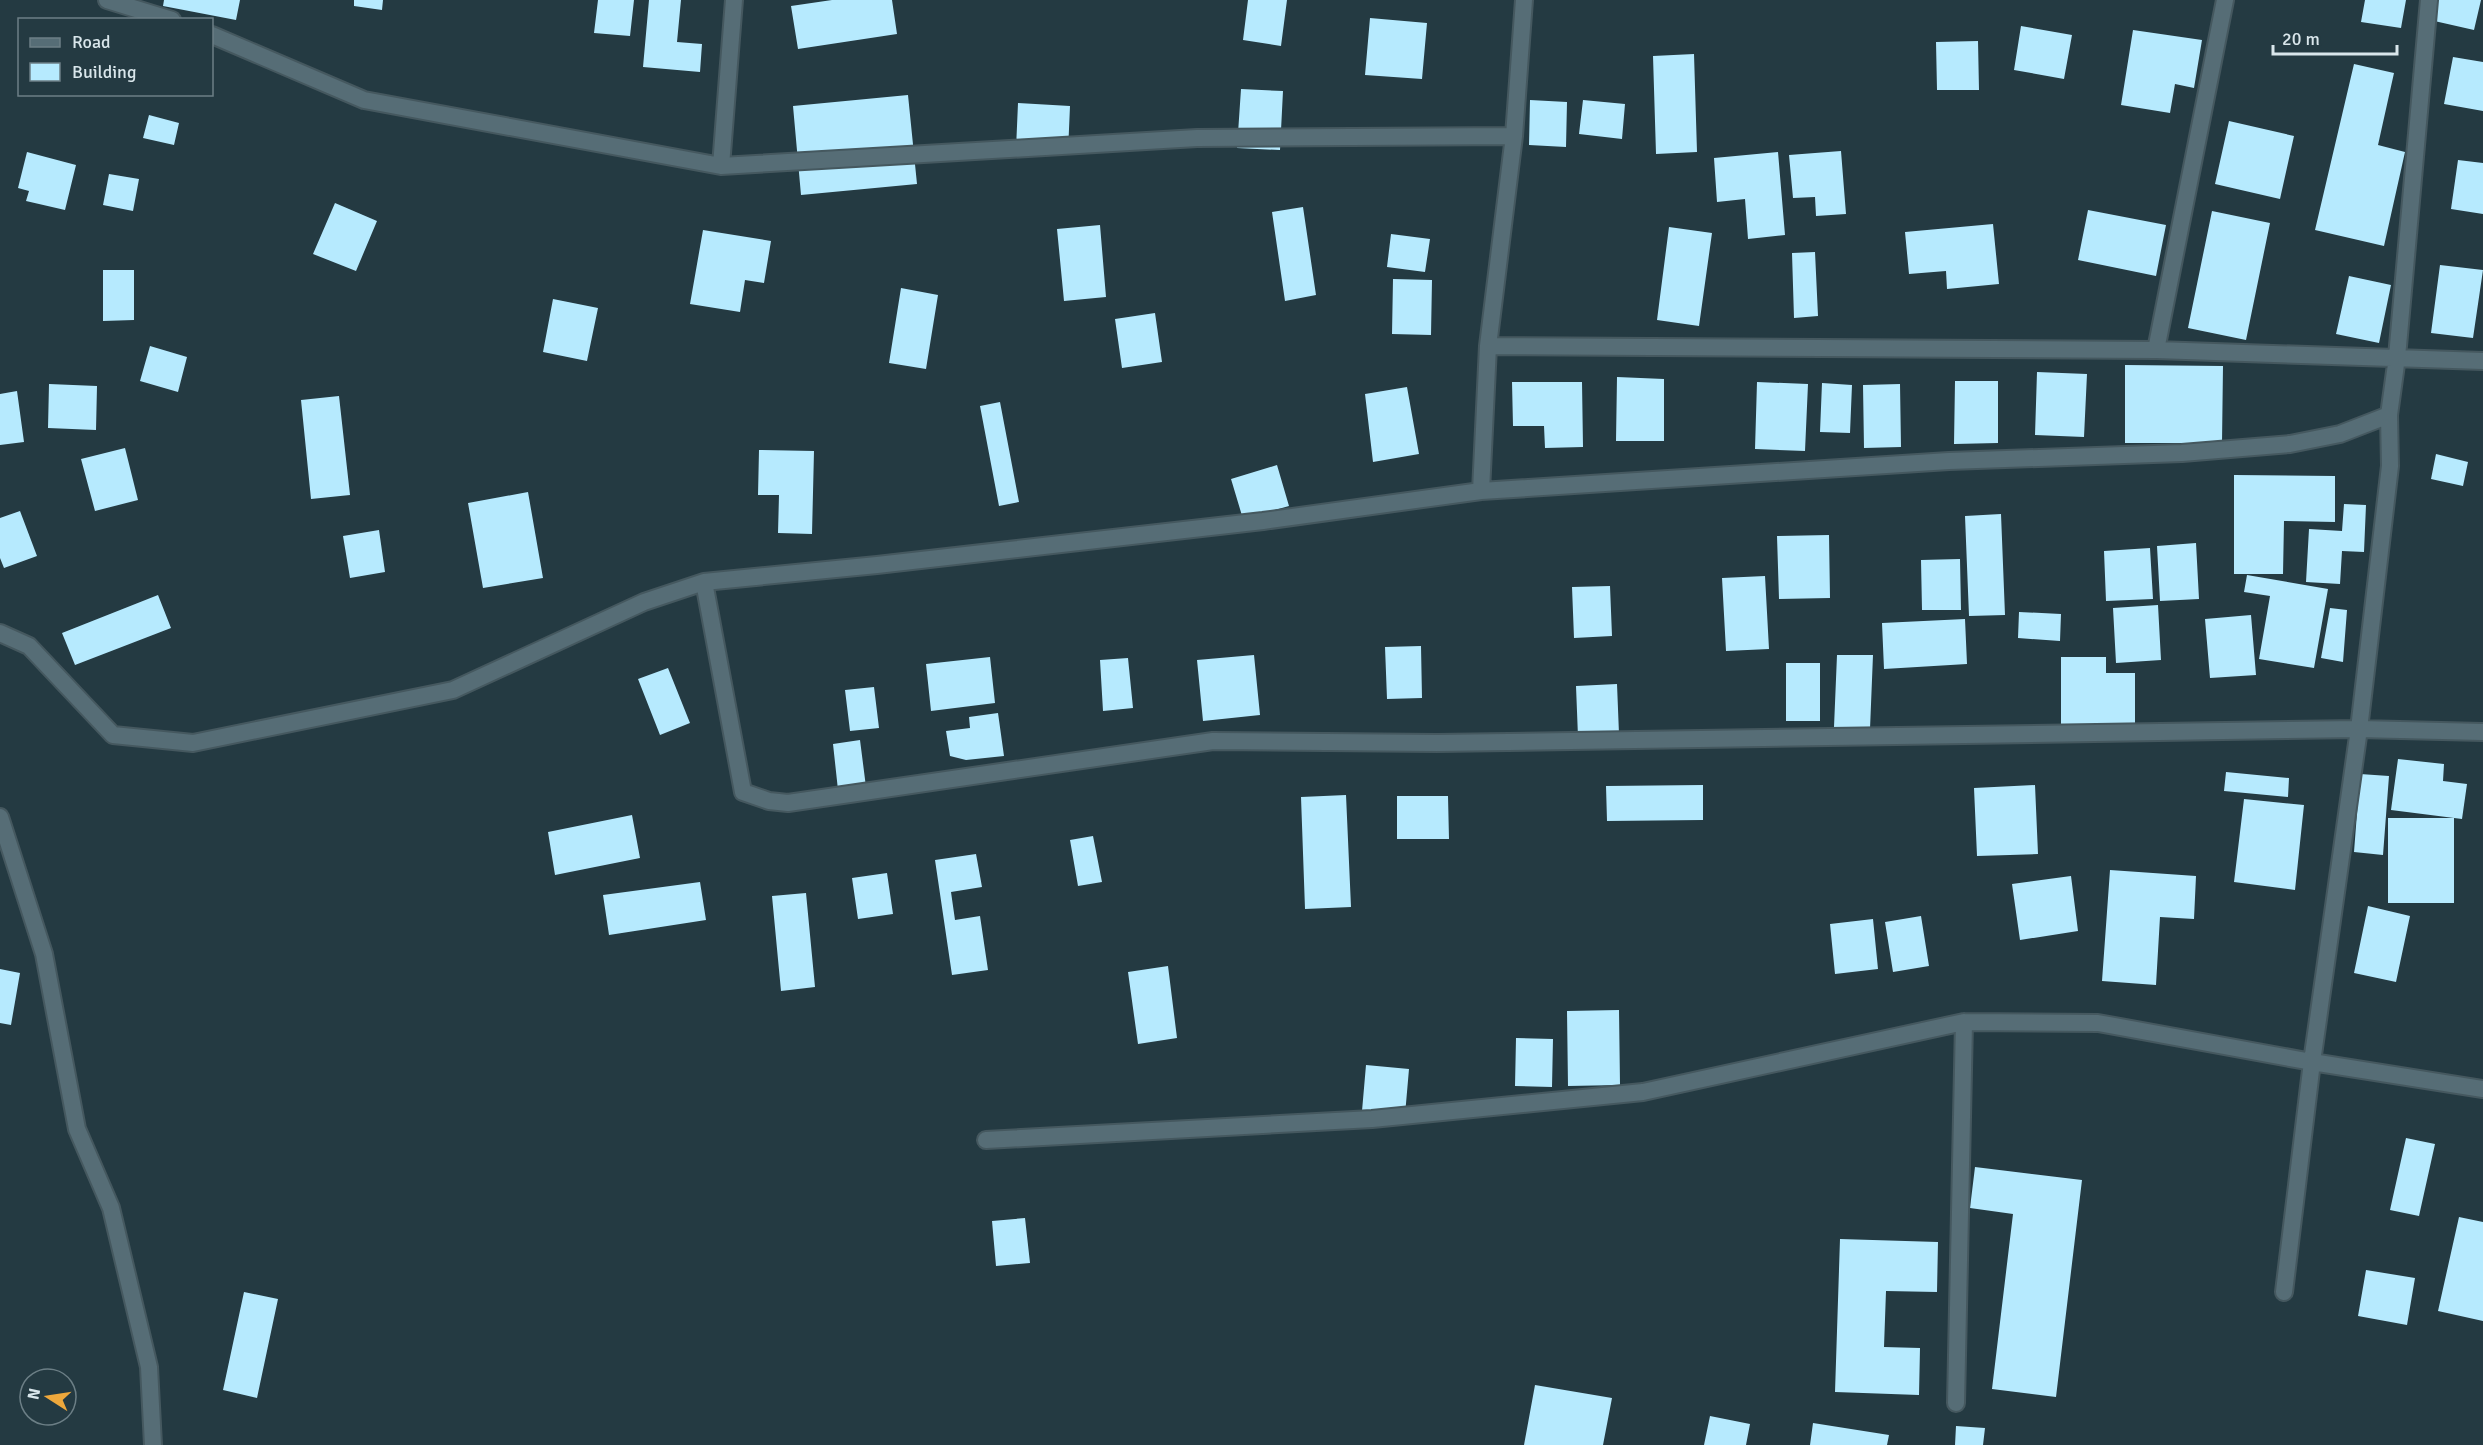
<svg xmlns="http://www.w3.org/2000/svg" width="2483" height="1445" font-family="Signika,sans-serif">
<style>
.building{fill:#b6eafe}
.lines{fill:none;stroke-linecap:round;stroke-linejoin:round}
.minor-casing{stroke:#45585f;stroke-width:20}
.minor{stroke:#566d76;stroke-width:16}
</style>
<rect width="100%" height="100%" fill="#243a42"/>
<!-- building -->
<path class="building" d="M164 0H240L236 20 163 6Z
M354 0H383L382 10 354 6Z
M598 0H634L630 36 594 33Z
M649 0H681L677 42 702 44 700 72 643 67Z
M832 0H892L897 34 798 49 791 6Z
M1248 0H1287L1281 46 1243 40Z
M2365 0H2406L2401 28 2361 22Z
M2434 0H2481L2474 30 2430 20Z
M1370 18 1427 23 1422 79 1365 75Z
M2021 26 2072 35 2064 79 2014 70Z
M2133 30 2202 40 2194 88 2175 84 2170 113 2121 105Z
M1978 41 1979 90H1937L1936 42Z
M1694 54 1697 152 1656 154 1653 56Z
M2453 57 2483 62V111L2444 104Z
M2354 64 2394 73 2378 145 2405 152 2384 246 2315 230Z
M1241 89 1283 91 1280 150 1237 148Z
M908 95 917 184 801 195 793 106Z
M1530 100 1567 102 1566 147 1529 145Z
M1583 100 1625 104 1622 139 1579 134Z
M1018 103 1070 106 1068 152 1016 149Z
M149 115 179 123 174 145 143 138Z
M2229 121 2294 136 2280 199 2215 184Z
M1841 151 1846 214 1816 216 1815 197 1793 198 1789 155Z
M27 152 76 165 65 210 26 201 29 191 18 188Z
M1778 152 1785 235 1748 239 1745 199 1717 202 1714 158Z
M2458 160 2483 163V214L2451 209Z
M109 174 139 179 133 211 103 205Z
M335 203 377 221 356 271 313 254Z
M1303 207 1316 295 1285 301 1272 212Z
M2088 210 2166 225 2156 276 2078 260Z
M2212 211 2270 223 2246 340 2188 328Z
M1993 224 1999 284 1947 289 1946 271 1909 274 1905 232Z
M1100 225 1106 297 1064 301 1057 229Z
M1669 227 1712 233 1699 326 1657 320Z
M703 230 771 241 764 283 745 280 740 312 690 304Z
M1391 234 1430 239 1425 272 1387 267Z
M1815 252 1818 316 1794 318 1792 253Z
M2440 265 2483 270 2473 338 2431 333Z
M103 270H134V320L103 321Z
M2349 276 2391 285 2379 343 2336 334Z
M1393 279 1432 280 1431 335 1392 334Z
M901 288 938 295 926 369 889 363Z
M553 299 598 308 587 361 543 352Z
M1155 313 1162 362 1122 368 1115 319Z
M150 346 187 357 178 392 140 381Z
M2125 365 2223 366 2222 443H2125Z
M2037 372 2087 374 2084 437 2035 435Z
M1617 377 1664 379V441H1616Z
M1955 381H1998V443L1954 444Z
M1512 382H1582L1583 447 1545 448 1544 426H1513Z
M1757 382 1808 384 1805 451 1755 449Z
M1822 383 1852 385 1850 433 1820 432Z
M49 384 97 386 96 430 48 428Z
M1900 384 1901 447 1864 448 1863 385Z
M1407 387 1419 454 1373 462 1365 394Z
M17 391 24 442 0 445V394Z
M339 396 350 495 311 499 301 400Z
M1000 402 1019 502 999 506 980 406Z
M125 448 138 500 95 511 81 459Z
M759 450 814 451 812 534 778 533 779 495H758Z
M2436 454 2468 462 2463 486 2431 479Z
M1277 465 1289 506 1243 519 1231 479Z
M2234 475 2335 476V522L2284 521 2283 574H2234Z
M528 492 543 578 483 588 468 503Z
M2344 504 2366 505 2364 552 2342 551 2340 584 2306 582 2309 529 2342 531Z
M20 511 37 556 4 568 0 558V518Z
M2001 514 2005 615 1969 616 1965 516Z
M379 530 385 572 350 578 343 536Z
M1829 535 1830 598 1779 599 1777 536Z
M2196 543 2199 599 2160 601 2157 546Z
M2150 548 2153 599 2106 601 2104 551Z
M1960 559 1961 610H1922L1921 560Z
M2247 575 2328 589 2314 668 2259 659 2270 596 2244 592Z
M1765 576 1769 649 1726 651 1722 578Z
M1610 586 1612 636 1574 638 1572 587Z
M158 595 171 628 75 665 62 633Z
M2158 605 2161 660 2116 663 2113 608Z
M2330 608 2347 610 2343 662 2321 658Z
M2019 612 2061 614 2060 641 2018 638Z
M2251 615 2256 675 2210 678 2205 619Z
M1965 619 1967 664 1884 669 1882 623Z
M1421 646 1422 698 1387 699 1385 647Z
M1254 655 1260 715 1203 721 1197 660Z
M1837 655H1873L1870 729 1834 727Z
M990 657 995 703 931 711 926 664Z
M2061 657H2106V673H2135V727H2061Z
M1128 658 1133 708 1103 711 1100 660Z
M1786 663H1820V721H1786Z
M668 668 690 723 660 735 638 679Z
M1617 684 1619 734 1578 737 1576 686Z
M874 687 879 728 850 731 845 690Z
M998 713 1004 756 966 760 950 756 946 731 970 728 969 717Z
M860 740 866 787 838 790 833 744Z
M2398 759 2444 764 2443 781 2467 784 2462 819 2391 810Z
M2226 772 2289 778 2288 797 2224 791Z
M2360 774 2389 776 2383 855 2354 852Z
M1703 785V820L1607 821 1606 786Z
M2035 785 2038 854 1977 856 1974 788Z
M1346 795 1351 907 1305 909 1301 797Z
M1397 796H1448L1449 839H1397Z
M2244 799 2304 805 2295 890 2234 882Z
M632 815 640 858 555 875 548 832Z
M2388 818H2454V903H2388Z
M1093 836 1102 882 1078 886 1070 840Z
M976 854 982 887 951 892 955 920 980 916 988 970 952 975 935 860Z
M2110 870 2196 876 2194 919 2160 917 2156 985 2102 981Z
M887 873 893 914 858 919 852 878Z
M2071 876 2078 931 2020 940 2012 884Z
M700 882 706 920 609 935 603 895Z
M806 893 815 987 781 991 772 896Z
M2368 906 2410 916 2396 982 2354 973Z
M1921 916 1929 966 1893 972 1885 922Z
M1873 919 1878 969 1835 974 1830 924Z
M1168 966 1177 1038 1138 1044 1128 972Z
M0 969 20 973 11 1025 0 1023Z
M1619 1010 1620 1085 1568 1086 1567 1011Z
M1516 1038 1553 1039 1552 1087 1515 1086Z
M1366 1065 1409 1069 1405 1115 1362 1111Z
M2406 1138 2435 1144 2419 1216 2390 1210Z
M1975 1167 2082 1180 2056 1397 1992 1389 2013 1214 1970 1208Z
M2459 1217 2483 1222V1321L2438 1311Z
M1025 1218 1030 1263 996 1266 992 1221Z
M1840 1239 1938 1242 1937 1292 1886 1291 1884 1347 1920 1348 1919 1395 1835 1392Z
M2366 1270 2415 1278 2407 1325 2358 1316Z
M244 1292 278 1299 257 1398 223 1390Z
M1535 1385 1612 1398 1603 1445H1524Z
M1710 1416 1750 1424 1746 1445H1704Z
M1813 1423 1889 1435 1887 1445H1810Z
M1956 1426 1985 1428 1983 1445H1955Z"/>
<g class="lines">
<!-- minor casing -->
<g class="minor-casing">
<path id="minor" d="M107 0 172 20
M212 35 364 100 721 166 1197 138 1514 136
M721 166 734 0
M1488 346 2156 350 2483 361
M2156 350 2225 0
M1481 491 1488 346 1514 136 1524 0
M704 582 743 792 769 801 788 803 1213 741 1437 743 2359 729 2483 732
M0 633 29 646 113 735 193 743 453 690 644 602 704 582 877 565 1263 521 1481 491 1949 461 2182 453 2290 444 2340 434 2389 415
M0 817 44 954 77 1129 111 1208 149 1367 153 1445
M986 1140 1372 1119 1643 1092 1964 1022 2098 1023 2312 1062 2483 1089
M2284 1292 2312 1062 2359 729 2390 466 2389 415 2397 357 2429 0
M1956 1403 1964 1022"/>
</g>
<!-- minor -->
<use href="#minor" class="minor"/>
</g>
<!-- legend -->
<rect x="18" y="18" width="195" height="78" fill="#243a42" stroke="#6c7f86" stroke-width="1.5"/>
<rect x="30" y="38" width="30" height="9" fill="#566d76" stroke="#6c7f86" stroke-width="1.5"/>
<text x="72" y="48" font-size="18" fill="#d9e6eb">Road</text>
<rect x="30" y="63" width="30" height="18" fill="#b6eafe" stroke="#6c7f86" stroke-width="1.5"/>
<text x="72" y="78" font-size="18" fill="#d9e6eb">Building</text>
<!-- north arrow -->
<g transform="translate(48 1397) rotate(282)"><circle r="28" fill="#243a42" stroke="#6c7f86" stroke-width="1.5"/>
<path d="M0-4.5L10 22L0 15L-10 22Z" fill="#eea83c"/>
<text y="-9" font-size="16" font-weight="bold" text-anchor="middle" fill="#d9e6eb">N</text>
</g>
<!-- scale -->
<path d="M2273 45v9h124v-9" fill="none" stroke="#d9e6eb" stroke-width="3"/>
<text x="2282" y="45" font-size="18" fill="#d9e6eb" stroke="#243a42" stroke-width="4.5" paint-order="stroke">20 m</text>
</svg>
